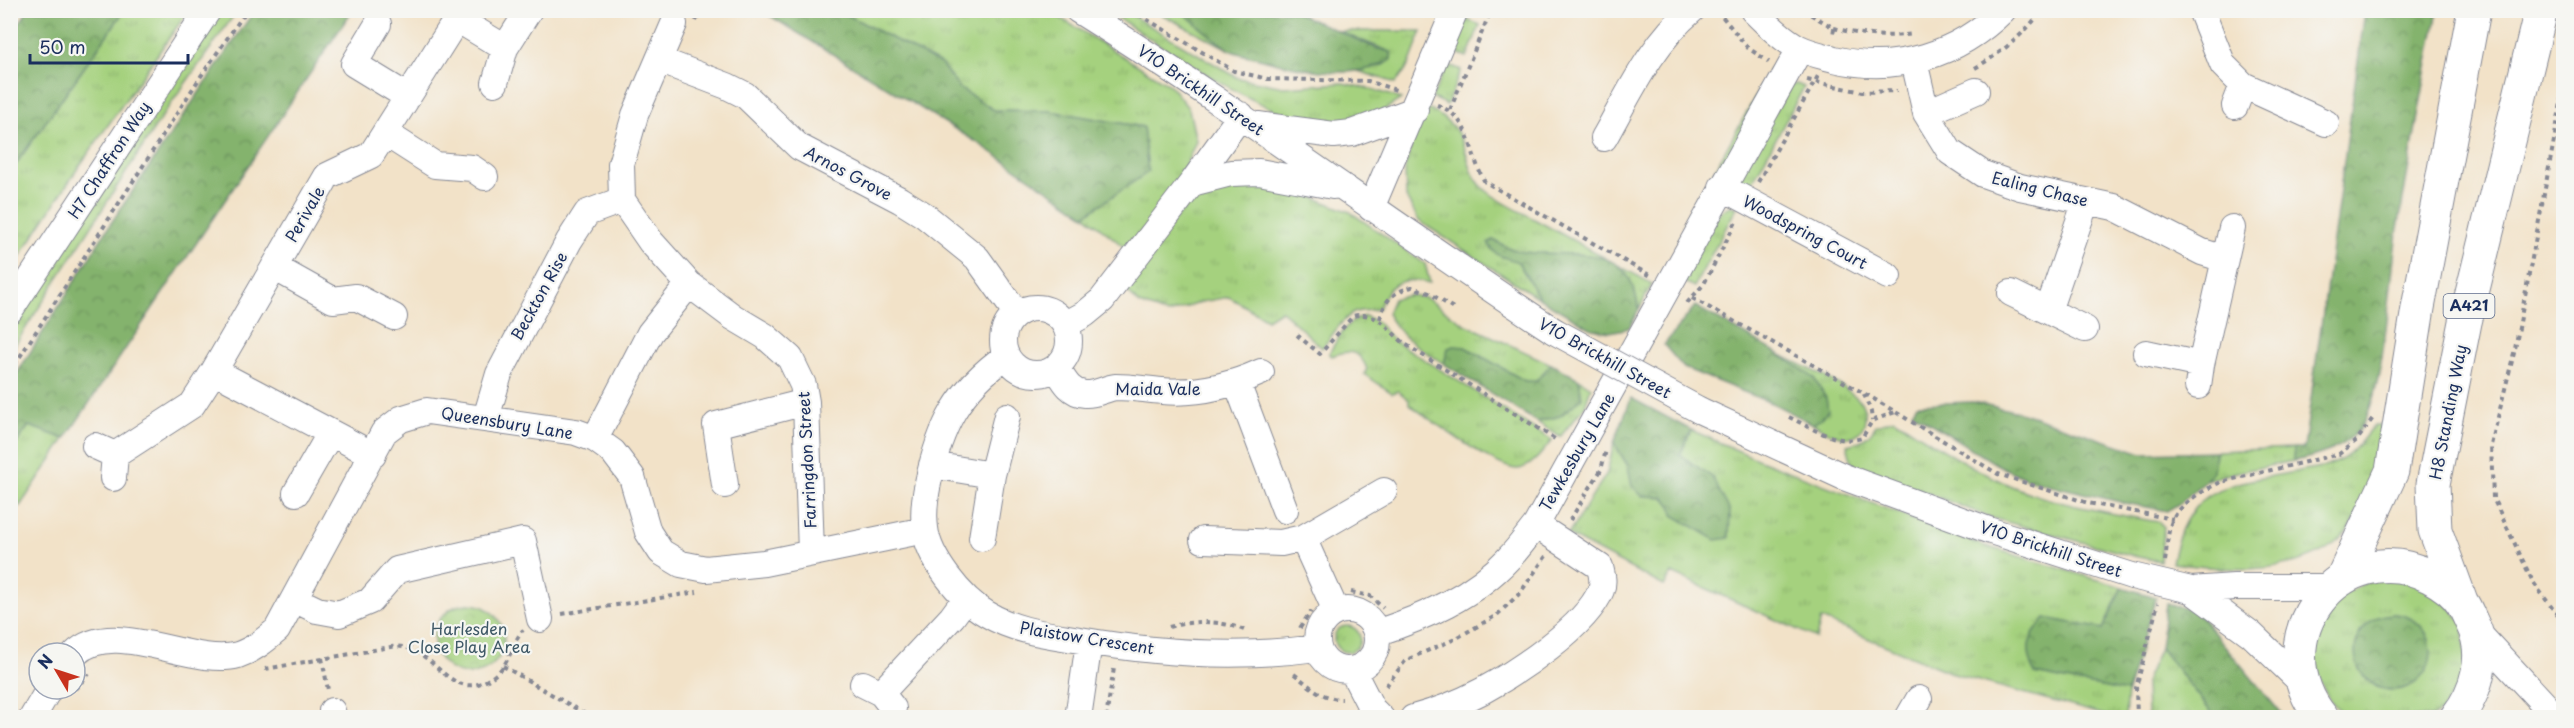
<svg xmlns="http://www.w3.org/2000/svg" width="2574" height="728" font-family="'Playpen Sans',sans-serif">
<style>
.grass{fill:url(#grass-tufts);stroke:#60806e;stroke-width:1.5;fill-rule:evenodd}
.forest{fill:url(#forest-crowns);stroke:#507166;stroke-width:1.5}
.park{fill:url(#park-crowns);stroke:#60806e;stroke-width:1.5}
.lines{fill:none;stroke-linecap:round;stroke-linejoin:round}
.minor-casing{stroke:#868893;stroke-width:28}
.highway-casing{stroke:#868893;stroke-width:35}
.path{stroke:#868893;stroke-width:4;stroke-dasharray:4.5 4.5;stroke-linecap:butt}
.minor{stroke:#fff;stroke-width:26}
.highway{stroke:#fff;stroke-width:33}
.minor-bridge-casing{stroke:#868893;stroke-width:28;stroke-linecap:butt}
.minor-bridge{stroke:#fff;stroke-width:26}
.labels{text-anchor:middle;stroke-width:4.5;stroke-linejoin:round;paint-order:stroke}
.shield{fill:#f6f6f2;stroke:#5d6b8a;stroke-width:1.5}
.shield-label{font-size:15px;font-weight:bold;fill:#1b2f5e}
.street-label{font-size:16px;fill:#1b2f5e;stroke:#f6f6f2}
.park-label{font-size:16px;fill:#3e5866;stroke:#f6f6f2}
</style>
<defs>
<pattern id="grass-tufts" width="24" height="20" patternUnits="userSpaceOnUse" patternTransform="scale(1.5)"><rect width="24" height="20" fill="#a5d17e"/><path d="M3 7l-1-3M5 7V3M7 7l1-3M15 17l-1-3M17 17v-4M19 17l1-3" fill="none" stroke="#8db46f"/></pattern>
<pattern id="forest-crowns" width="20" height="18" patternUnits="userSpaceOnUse" patternTransform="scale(1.5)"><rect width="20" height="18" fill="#84b36d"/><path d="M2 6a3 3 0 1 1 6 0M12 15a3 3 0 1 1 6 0" fill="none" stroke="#6b925d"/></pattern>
<pattern id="park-crowns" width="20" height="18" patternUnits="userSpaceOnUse" patternTransform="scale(1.5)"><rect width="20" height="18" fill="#a5d17e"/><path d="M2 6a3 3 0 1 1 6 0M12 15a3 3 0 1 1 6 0" fill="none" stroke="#8db46f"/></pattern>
</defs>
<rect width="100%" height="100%" fill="#f6f6f2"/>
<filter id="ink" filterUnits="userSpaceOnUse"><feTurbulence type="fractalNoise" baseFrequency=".0167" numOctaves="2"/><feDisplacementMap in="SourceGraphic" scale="12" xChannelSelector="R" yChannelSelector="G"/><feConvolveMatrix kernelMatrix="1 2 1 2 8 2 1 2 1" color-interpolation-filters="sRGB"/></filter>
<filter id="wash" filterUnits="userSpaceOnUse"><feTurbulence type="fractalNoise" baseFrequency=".008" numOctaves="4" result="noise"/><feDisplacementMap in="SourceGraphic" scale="24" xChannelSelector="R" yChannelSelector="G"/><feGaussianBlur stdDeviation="1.35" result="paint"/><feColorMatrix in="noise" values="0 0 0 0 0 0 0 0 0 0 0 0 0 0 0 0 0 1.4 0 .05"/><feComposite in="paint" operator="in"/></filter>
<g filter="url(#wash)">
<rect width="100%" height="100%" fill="#f2e2c8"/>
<!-- grass -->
<path class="grass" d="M124 11H188L78 168 11 270V171Z
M222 11H237L165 112 11 351V331L136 137Z
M840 11H1049L1170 85 1189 109 1196 141 1177 186 1129 251 1085 215 1148 172 1143 127 1050 111 994 110 959 88 941 64Z
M1107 11H1125L1238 78 1284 87 1343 83 1375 90 1401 99C1386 109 1370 120 1352 124 1286 138 1163 45 1107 11Z
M1155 11H1181L1230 50Z
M1465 19 1480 25 1467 57 1452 51Z
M1338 31H1422L1409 65 1396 83 1358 71 1384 65 1391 60V52Z
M1447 64 1461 70 1447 105 1432 98Z
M1770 70 1777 71 1717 178 1712 175Z
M1797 84 1804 87 1747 192 1739 189 1744 163 1790 85Z
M1426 108C1480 132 1455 166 1488 192 1502 203 1520 211 1536 220 1574 241 1613 262 1652 284L1639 309C1636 295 1632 277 1620 267 1598 248 1550 256 1523 252 1513 251 1502 244 1493 240L1518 262 1540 299 1419 221 1406 197 1405 168 1411 145Z
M1246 181 1290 188 1350 212 1425 264 1430 283C1405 277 1388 280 1379 308 1371 312 1364 309 1356 312 1342 317 1332 337 1322 348L1281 310 1267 319 1229 297 1201 302 1168 314 1139 304 1127 291C1146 260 1175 206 1210 191 1220 186 1234 184 1246 181Z
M1729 206 1737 207 1694 287 1682 281 1718 214Z
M1411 295 1426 298 1465 324 1551 364 1536 382 1525 381 1465 347 1448 348 1444 364C1422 349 1399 338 1387 313L1393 299Z
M1365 316 1377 322 1393 340 1552 440C1544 450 1531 469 1517 469 1496 469 1428 418 1409 404V400L1398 391 1392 393 1364 374 1367 369C1360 351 1350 349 1332 356L1329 353C1339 338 1346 320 1365 316Z
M1777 353C1800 365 1842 382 1859 400 1870 411 1866 435 1849 437 1837 438 1824 429 1813 424L1822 418 1814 378Z
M1579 379 1591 387 1585 406 1560 437 1537 422 1560 416 1581 398Z
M1894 419C1931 442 1968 467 2009 485 2056 505 2109 513 2159 522L2164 527 2160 561 2138 557 1992 518 1852 464 1847 445C1861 442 1869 438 1876 425Z
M29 425 65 439 20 506H11V451Z
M2374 425H2390C2386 447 2379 466 2371 487 2362 507 2352 531 2334 544 2289 577 2223 570 2172 563 2187 482 2230 485 2299 471 2310 468 2325 468 2335 463 2352 456 2363 439 2374 425Z
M1691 430 1757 459 1975 543 2122 587 2103 629 2045 618 2035 674 2127 692 2125 717H2112L1957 675 1821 619 1816 638 1672 573 1664 586 1568 535 1607 473 1614 443 1628 466 1632 486 1664 497 1672 507 1712 477 1680 455Z
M2294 448 2293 461 2237 472 2206 480 2213 472 2215 451Z
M2381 576 2430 586 2463 622 2467 671 2441 712 2432 717H2350C2312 698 2302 629 2335 600 2347 590 2367 583 2381 576ZM2392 614C2411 616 2421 623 2430 640L2389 690 2377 687 2366 679 2360 632C2370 621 2378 617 2392 614Z
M1334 639a13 13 0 1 1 26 0a13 13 0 1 1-26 0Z
M2160 648 2215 717H2147L2146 680Z"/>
<!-- forest -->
<path class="forest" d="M28 10 124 11 11 171V36Z
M254 11H352L65 439 29 426 11 451V383L111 223Z
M762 11H840L941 64 959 88 994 110 1050 111 1143 127 1148 172 1085 215 978 143Z
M1181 11H1293L1376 48 1391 52V60C1354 82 1298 69 1259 58 1250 56 1236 54 1228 49 1211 38 1196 23 1181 11Z
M2365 11H2438C2423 87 2409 163 2396 240 2390 283 2384 401 2358 431 2342 449 2316 457 2293 461L2294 448H2304Z
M1493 240C1502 244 1513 251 1523 252 1550 256 1599 248 1620 267 1632 277 1636 295 1639 309L1629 328 1610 332 1592 329 1540 299 1518 262C1503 256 1497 259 1488 243Z
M1695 306 1777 353 1814 378 1826 398 1828 410 1822 418 1813 424 1774 404 1684 368 1664 345Z
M1454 346 1465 347 1525 381H1536L1551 364 1579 379 1582 398 1560 416 1537 422 1444 364 1448 348Z
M1631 398 1691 430 1680 455 1712 477 1730 511 1729 538 1716 540 1673 515 1672 507 1664 497 1642 496 1632 486 1628 466 1614 443Z
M1973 402 2023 413 2142 453 2215 451 2213 472 2206 480 2180 503 2167 511 2120 502 2026 479 1996 464 1912 412 1917 404Z
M2122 587 2156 597 2127 692 2035 674C2024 646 2027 641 2045 618L2103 629Z
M2166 604 2196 611 2284 717H2215L2160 648Z
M2355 652a38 38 0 1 1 76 0a38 38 0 1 1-76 0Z"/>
<!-- park -->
<path class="park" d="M434 639a35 35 0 1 1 70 0a35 35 0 1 1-70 0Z"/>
</g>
<g filter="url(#ink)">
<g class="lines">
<!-- minor casing -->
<g class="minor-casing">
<path id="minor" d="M1078 10C1241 111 1394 226 1554 331
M1753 10C1767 24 1782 39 1799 48 1809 53 1823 56 1834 59 1896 74 1958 55 2003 10
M2201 10 2223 65 2243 85 2326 123
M378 24 354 64 408 97
M674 24 635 115 621 164 622 200 651 242 689 284 733 317 765 336 790 358 803 385 806 402 811 553
M659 60 727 86 745 95 799 147 900 200 924 215 977 258 1017 314
M1914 61 1926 113 1950 152 1983 174 2020 187 2114 207 2202 252 2225 259
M495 83 505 48
M2235 106 2243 85
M1926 113 1976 91
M1258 125 1334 135 1352 133 1415 110
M385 133 435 165 472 168 485 177
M1604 138C1629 94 1652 43 1692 10
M1192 183 1231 173 1259 172 1333 186
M1722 187 1888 276
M1371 208 1455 10
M274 267 333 300 356 297 394 317
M2011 293 2085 329
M1003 341a33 33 0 1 1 66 0a33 33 0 1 1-66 0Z
M10 310 208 10
M2048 311 2086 201
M1065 325 1085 314 1102 300 1192 183 1241 115
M2146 353 2201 365
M1006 356C958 390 940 426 928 483 925 497 923 513 925 528 928 558 962 600 987 614 1013 630 1044 634 1074 639 1153 653 1237 659 1317 648
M1056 367C1063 378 1069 393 1085 394 1095 395 1106 388 1116 387 1132 387 1147 390 1162 391 1197 394 1230 386 1261 372
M214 371 373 455
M1237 383 1285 510
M2198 386 2201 365 2232 228
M1699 410 1844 477 1991 531 2132 576
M486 418 499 374 569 241 587 213 622 200
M595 439 650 333 689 284
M95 446 115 455
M115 455 192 405 214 371 327 176 371 155 457 19 505 48 529 10
M932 465 992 475
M113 478 115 455
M725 485 716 425 806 402
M296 493 330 434
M982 538 992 475 1007 416
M1303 538 1384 491
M1203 540 1281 543 1303 538 1336 611
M2191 590 2251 634 2302 683
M2191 590 2234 587H2330
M294 599 317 610 339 614 370 601 397 570 523 541 540 619
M1317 640a30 30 0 1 1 60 0a30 30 0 1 1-60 0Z
M2477 632 2557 718
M1376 633C1425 617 1474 596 1509 558 1519 548 1527 536 1536 525L1800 49
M75 654C113 616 192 668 238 655 253 650 265 640 277 630L384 432 401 419 427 411 576 432 595 439 613 452 632 477 648 532 661 552 681 564 706 569 764 563 925 530
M1352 670 1372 709 1381 718
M863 684 881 693 893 708
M881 693 952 617 966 598
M332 711 334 718
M32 718 49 689
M1078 718 1089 642
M1413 718C1436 712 1461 702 1482 691 1516 673 1587 626 1601 590 1604 582 1602 575 1600 567L1536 525
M1908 718 1919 699"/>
</g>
<!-- highway casing -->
<g class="highway-casing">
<path id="highway" d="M2342 579 2392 471 2418 308 2474 10
M2461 601 2435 530 2433 484 2465 322 2541 10
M2322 718C2258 639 2342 530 2431 577 2442 583 2455 592 2462 603 2466 609 2469 617 2472 623 2488 654 2477 692 2456 718"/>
</g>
<!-- path -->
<path class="path" d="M1131 10 1234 71 1268 79 1368 81 1396 90
M1717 10 1748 48 1769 62
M1803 10 1834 28 1833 36
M696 21 700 10
M1834 28C1859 35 1887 38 1913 34
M1975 68C2001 53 2024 35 2042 10
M1807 80 1862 92 1897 91
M2564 87 2515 349 2491 445 2493 498 2533 582 2564 624
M1437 105C1473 118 1468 154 1485 182L1651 276
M1450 110 1491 10
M1758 182 1818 76
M1692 298 1869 396 1998 474 2088 503 2173 519
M1687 303 1704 284 1737 220
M1380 319C1385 299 1393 292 1412 287L1429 293 1455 309
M1297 335 1320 354 1353 316C1377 310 1388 330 1405 344L1558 441
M10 372 201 76 247 10
M1864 394 1871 412 1872 421
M1789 417C1812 428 1836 445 1862 438L1872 421 1895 412
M1570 520 1601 470 1606 450
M2165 561C2167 549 2167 530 2173 519 2182 502 2204 490 2221 482L2339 454 2357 440 2373 418
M1351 592 1370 596 1383 608
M562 614 697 592
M1169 627C1193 620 1220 620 1244 630
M1300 628 1311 611
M322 658 328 690
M503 666 592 718
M265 669 385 648C390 647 398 646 403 647 438 652 453 709 496 674 510 663 512 643 523 630
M1294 674C1310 686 1322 699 1342 699
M1386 686 1406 660 1455 639 1497 615 1520 593 1546 556
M75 689 89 674
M1106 718 1114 668
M2137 718 2136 688 2158 603"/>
<!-- minor -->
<use href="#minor" class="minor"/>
<!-- highway -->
<use href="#highway" class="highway"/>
<!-- minor-bridge casing -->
<g class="minor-bridge-casing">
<path id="minor-bridge" d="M1554 331 1699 410
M2132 576 2191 590"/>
</g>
<!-- minor-bridge -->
<use href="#minor-bridge" class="minor-bridge"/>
</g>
</g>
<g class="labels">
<!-- shield labels -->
<rect class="shield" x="2443.5" y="294" width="51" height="24" rx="4.5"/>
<g class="shield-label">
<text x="2469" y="311">A421</text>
</g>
<!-- street labels -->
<g class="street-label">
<text transform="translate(1201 90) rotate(34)" y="6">V10 Brickhill Street</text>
<text transform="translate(109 160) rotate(-57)" y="6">H7 Chaffron Way</text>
<text transform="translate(848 173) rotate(28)" y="6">Arnos Grove</text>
<text transform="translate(2040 189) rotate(14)" y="6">Ealing Chase</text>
<text transform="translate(305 214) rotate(-60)" y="6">Perivale</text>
<text transform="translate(1805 232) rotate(28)" y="6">Woodspring Court</text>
<text transform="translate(539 296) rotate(-61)" y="6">Beckton Rise</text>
<text transform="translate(1605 358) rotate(29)" y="6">V10 Brickhill Street</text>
<text x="1158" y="395">Maida Vale</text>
<text transform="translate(2448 412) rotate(-79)" y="6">H8 Standing Way</text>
<text transform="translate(507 423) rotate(9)" y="6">Queensbury Lane</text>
<text transform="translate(1577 452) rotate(-60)" y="6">Tewkesbury Lane</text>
<text transform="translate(807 460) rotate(-93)" y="6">Farringdon Street</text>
<text transform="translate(2051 549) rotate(18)" y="6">V10 Brickhill Street</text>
<text transform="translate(1087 638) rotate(9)" y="6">Plaistow Crescent</text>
</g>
<!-- park labels -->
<g class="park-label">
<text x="469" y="635">Harlesden<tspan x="469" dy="18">Close Play Area</tspan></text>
</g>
</g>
<!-- margin -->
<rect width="2574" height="728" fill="none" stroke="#f6f6f2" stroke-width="36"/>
<!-- north arrow -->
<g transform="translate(57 671) rotate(309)"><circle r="28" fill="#f6f6f2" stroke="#9ea6b7" stroke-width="1.5"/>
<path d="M0-4.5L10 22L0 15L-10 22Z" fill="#c8321e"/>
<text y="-9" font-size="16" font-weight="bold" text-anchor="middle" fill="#1b2f5e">N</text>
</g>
<!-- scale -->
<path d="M30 54v9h158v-9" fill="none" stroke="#1b2f5e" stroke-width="3"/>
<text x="39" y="54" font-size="18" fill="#1b2f5e" stroke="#f6f6f2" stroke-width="4.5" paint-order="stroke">50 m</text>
</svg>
